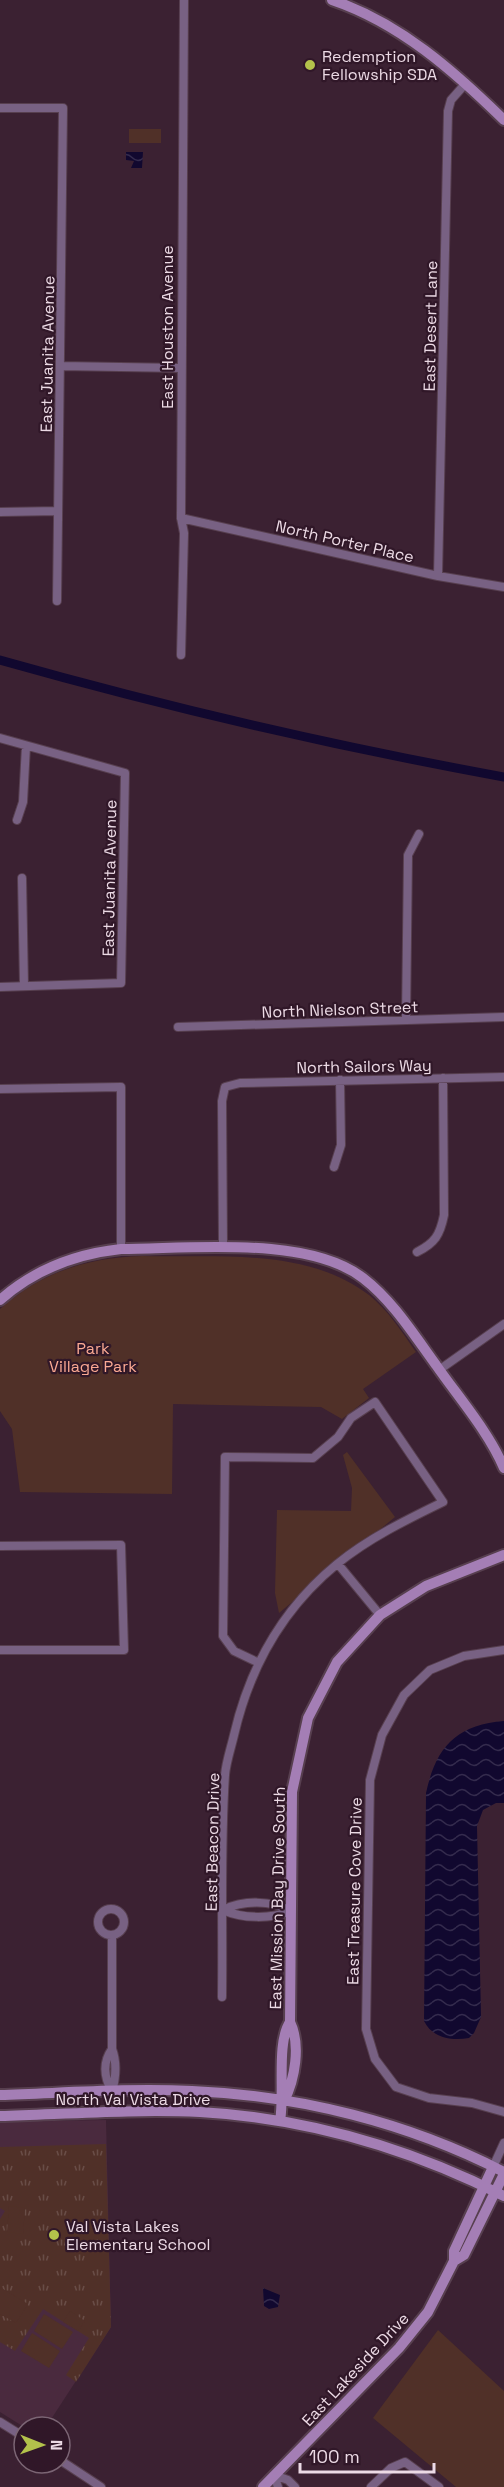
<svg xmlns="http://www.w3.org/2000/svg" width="504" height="2487" font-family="'Space Grotesk',sans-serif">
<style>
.built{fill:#4a2a3e}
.grass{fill:url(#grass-tufts)}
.park{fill:#503028}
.water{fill:url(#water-waves)}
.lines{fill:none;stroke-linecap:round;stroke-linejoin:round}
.canal{stroke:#11082f;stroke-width:9}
.street-casing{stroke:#573f4f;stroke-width:10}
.secondary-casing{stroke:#573f4f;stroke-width:14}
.street{stroke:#786183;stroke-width:8}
.secondary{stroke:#a47eb5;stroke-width:10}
.poi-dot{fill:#b3c24b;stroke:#301728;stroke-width:2}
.labels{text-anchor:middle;stroke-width:4.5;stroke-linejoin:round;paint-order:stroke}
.poi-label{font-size:16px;fill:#ecdae5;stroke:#301728;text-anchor:start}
.street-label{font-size:16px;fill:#ecdae5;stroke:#301728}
.park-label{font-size:16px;fill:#fba993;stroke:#301728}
</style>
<defs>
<pattern id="grass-tufts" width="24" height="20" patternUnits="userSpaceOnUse" patternTransform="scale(1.5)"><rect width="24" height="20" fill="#503028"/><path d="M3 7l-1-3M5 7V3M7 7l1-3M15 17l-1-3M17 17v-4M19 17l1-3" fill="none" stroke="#694d47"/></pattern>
<pattern id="water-waves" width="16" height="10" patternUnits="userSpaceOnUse" patternTransform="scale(1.5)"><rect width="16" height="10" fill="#11082f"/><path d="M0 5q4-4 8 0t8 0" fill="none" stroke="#342b4d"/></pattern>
</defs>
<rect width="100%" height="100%" fill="#3b2132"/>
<!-- built -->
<path class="built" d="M106 2120 111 2327 46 2427H24L0 2412V2122Z"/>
<!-- grass -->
<path class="grass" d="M106 2144 111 2327 76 2382 66 2375 89 2338 43 2309 15 2351 0 2342V2219L5 2211 0 2208V2147Z"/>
<!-- park -->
<path class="park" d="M129 129H161V143H129Z
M142 1256C217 1258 306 1247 369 1295 388 1310 402 1332 416 1352L363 1389 369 1398 342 1419 321 1407 173 1404 172 1494 20 1492 12 1429 0 1411V1309C41 1272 87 1258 142 1256Z
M347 1452 395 1517 279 1613 275 1593 277 1510 351 1511 352 1488 343 1455Z
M9 2206 25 2208 23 2234 7 2232Z
M0 2287 28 2304 16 2323 0 2314Z
M70 2311 85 2321 78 2331 63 2322Z
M44 2314 73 2332 62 2349 34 2331Z
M438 2330 504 2391V2487H456L373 2418Z
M32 2333 60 2351 49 2368 21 2351Z"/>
<!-- water -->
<path class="water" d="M126 152H143L142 168H131L134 161 126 160Z
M504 1721V1803H496L483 1810 477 1826 481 2017 474 2033 469 2038C452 2041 432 2038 424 2021L426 1793C436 1747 456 1725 504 1721Z
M263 2288 280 2295 278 2307 269 2309 264 2306Z"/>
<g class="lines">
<!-- canal -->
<path class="canal" d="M0 660C166 707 334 746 504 777"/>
<!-- street casing -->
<g class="street-casing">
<path id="street" d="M0 108H63L57 601
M60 366 180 368
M0 512 58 511
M181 518 438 576 504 587
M438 576 448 111 451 100 466 83
M181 655 184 533 181 518 184 0
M0 738 125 773 121 983 0 987
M17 820 23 802 26 746
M22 878 24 986
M406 1020 408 855 419 834
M178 1027 504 1017
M0 1089 121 1087V1249
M334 1167 341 1145 340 1080
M223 1248 222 1101 225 1087 240 1083 504 1077
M417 1252C435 1243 440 1235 444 1215L443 1078
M439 1370 504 1324
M0 1546 121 1545 124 1650H0
M338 1564 380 1615
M504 1650 464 1656 430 1670 404 1695 382 1735 370 1780 366 2029 375 2059 396 2087 429 2098 472 2103 504 2112
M98 1922a13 13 0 1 1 26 0a13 13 0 1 1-26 0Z
M223 1910C243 1900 271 1900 291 1911
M223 1910C243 1919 271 1919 291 1911
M112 1935V2049C117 2062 116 2077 112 2092
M222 1997C223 1923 220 1848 225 1775 226 1762 231 1748 234 1735 250 1666 282 1609 337 1564 369 1538 406 1520 443 1502L375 1402 351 1418 338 1437 313 1458 225 1457 223 1636 234 1651 257 1662
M112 2049C102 2063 104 2077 112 2092
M493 2167 504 2143
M0 2422 24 2437
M60 2460 101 2487
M274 2475 288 2480 295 2487
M274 2475 278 2487
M371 2487 391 2468 405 2462 439 2487"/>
</g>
<!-- secondary casing -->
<g class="secondary-casing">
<path id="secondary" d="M332 0C400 23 454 71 504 120
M0 1300C35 1269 75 1254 121 1249 189 1249 307 1235 363 1278 393 1301 414 1335 436 1365 459 1398 488 1431 504 1468
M0 2095C64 2093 128 2088 192 2091 299 2095 409 2123 504 2172
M284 2101C295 2079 301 2045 290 2022L292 1792 308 1718 337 1662 380 1615 426 1586 504 1555
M0 2116C66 2114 134 2109 200 2112 306 2118 409 2148 504 2196
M280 2121C285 2094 276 2043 290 2022
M454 2261 464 2255 504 2174
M263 2487 399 2348 428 2312 454 2261V2251L493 2167"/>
</g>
<!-- street -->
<use href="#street" class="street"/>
<!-- secondary -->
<use href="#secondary" class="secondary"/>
</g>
<!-- markers -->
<g class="poi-dot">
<circle cx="310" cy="65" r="6"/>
<circle cx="54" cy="2235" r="6"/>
</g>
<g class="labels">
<!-- poi labels -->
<g class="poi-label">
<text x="322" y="62">Redemption<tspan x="322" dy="18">Fellowship SDA</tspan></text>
<text x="66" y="2232">Val Vista Lakes<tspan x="66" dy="18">Elementary School</tspan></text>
</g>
<!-- street labels -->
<g class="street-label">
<text transform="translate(430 326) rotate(-89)" y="6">East Desert Lane</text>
<text transform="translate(167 327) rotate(-90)" y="6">East Houston Avenue</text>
<text transform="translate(47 354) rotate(-89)" y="6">East Juanita Avenue</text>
<text transform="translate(345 541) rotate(13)" y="6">North Porter Place</text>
<text transform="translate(109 878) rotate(-89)" y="6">East Juanita Avenue</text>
<text transform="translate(340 1009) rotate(-2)" y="6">North Nielson Street</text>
<text transform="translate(364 1066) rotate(-1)" y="6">North Sailors Way</text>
<text transform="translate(212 1842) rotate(-89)" y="6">East Beacon Drive</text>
<text transform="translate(354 1891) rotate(-89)" y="6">East Treasure Cove Drive</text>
<text transform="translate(277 1898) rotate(-89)" y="6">East Mission Bay Drive South</text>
<text x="133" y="2105">North Val Vista Drive</text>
<text transform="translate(355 2369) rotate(-47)" y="6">East Lakeside Drive</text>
</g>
<!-- park labels -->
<g class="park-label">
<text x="93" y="1354">Park<tspan x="93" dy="18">Village Park</tspan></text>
</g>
</g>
<!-- north arrow -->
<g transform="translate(42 2445) rotate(91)"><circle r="28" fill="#301728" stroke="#7b6574" stroke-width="1.5"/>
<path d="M0-4.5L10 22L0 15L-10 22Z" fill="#b3c24b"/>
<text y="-9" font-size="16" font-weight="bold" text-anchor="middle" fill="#ecdae5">N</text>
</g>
<!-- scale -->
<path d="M300 2463v9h134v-9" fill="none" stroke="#ecdae5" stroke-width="3"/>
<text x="309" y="2463" font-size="18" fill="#ecdae5" stroke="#301728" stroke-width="4.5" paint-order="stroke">100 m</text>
</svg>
